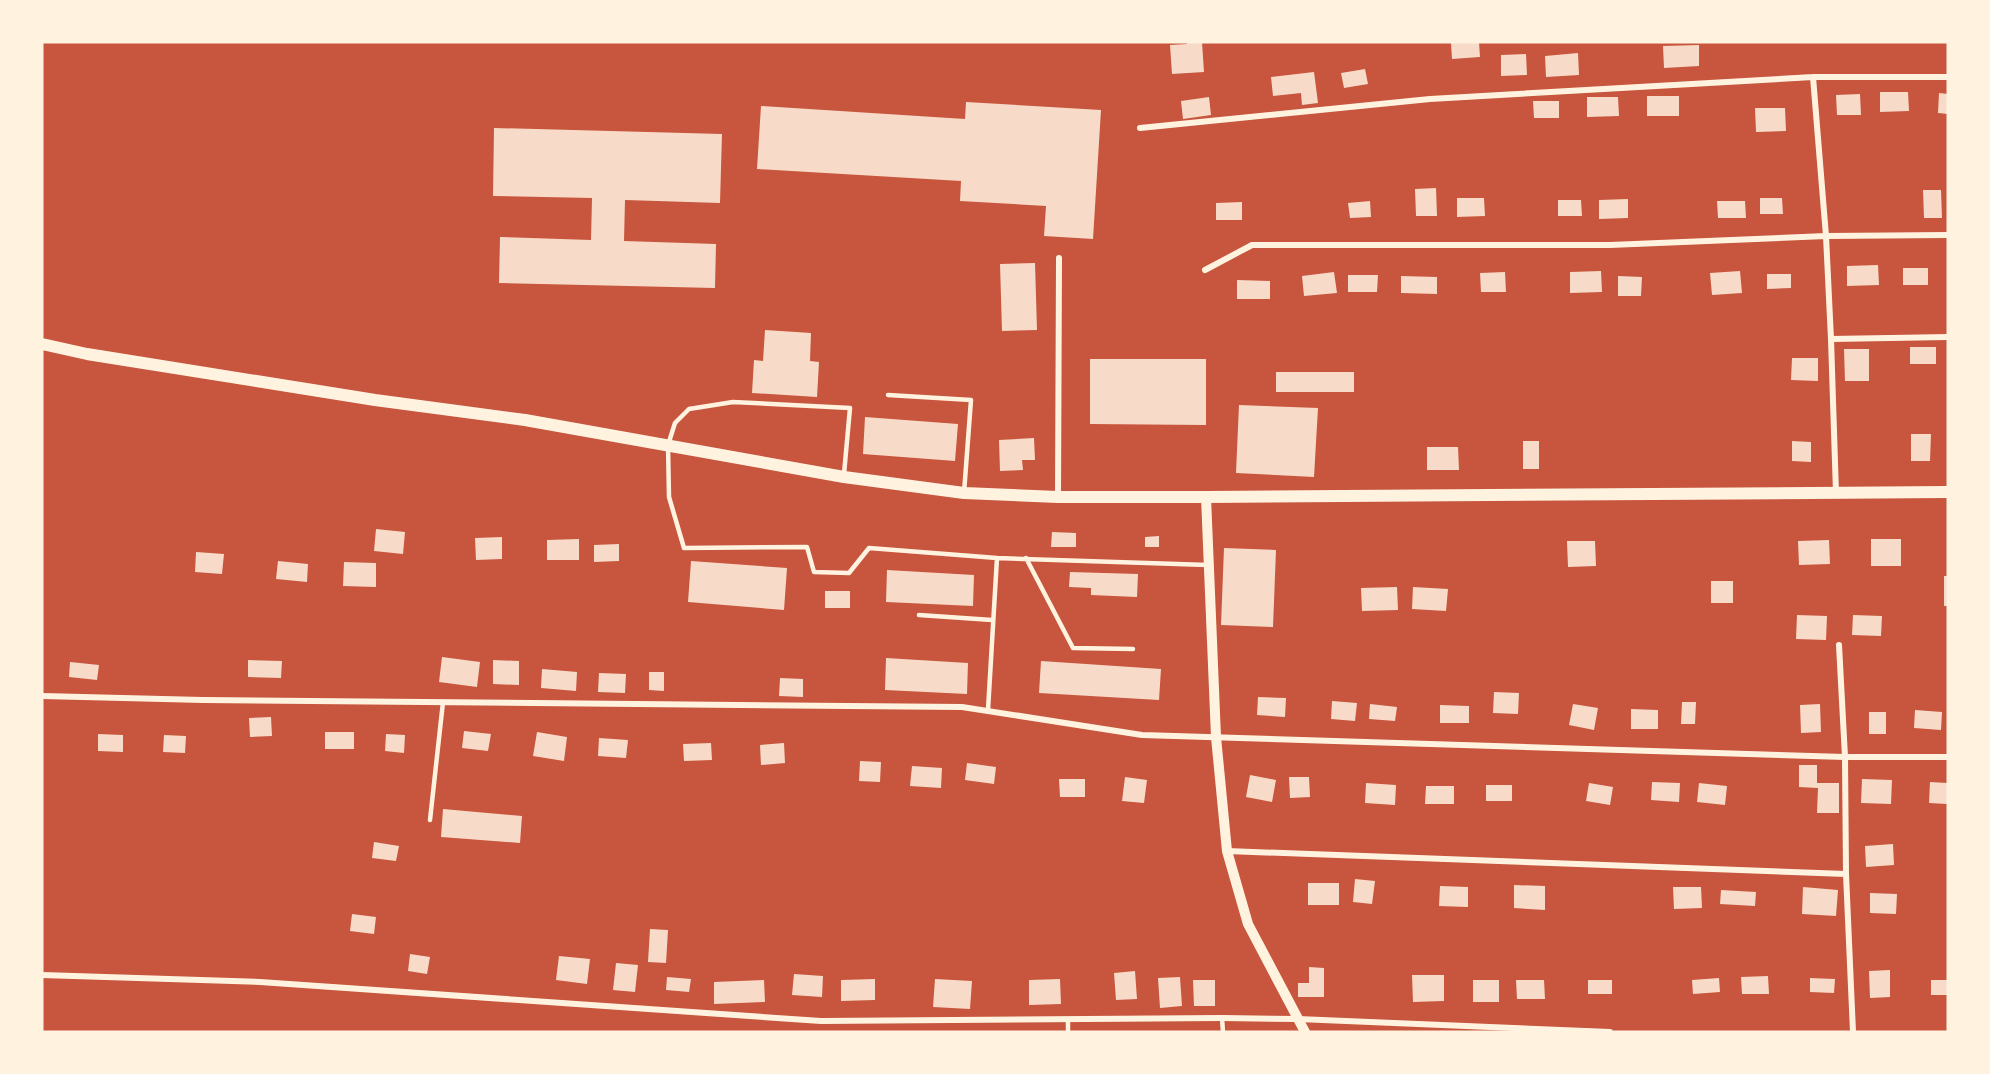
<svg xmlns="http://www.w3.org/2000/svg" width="1990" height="1074" font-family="Lora,serif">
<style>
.building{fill:#f7dbc8}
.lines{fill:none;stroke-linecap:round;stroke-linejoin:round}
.service{stroke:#fff3e0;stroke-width:4.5}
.minor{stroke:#fff3e0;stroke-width:6}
.tertiary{stroke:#fff3e0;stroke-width:10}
.secondary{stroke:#fff3e0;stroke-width:12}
</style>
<rect width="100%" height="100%" fill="#c8553d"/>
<!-- building -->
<path class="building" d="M1187 42H1202L1204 72 1172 74 1170 45 1187 44Z
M1479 42 1480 57 1452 59 1451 43Z
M1699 45V66L1664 68 1663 46Z
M1578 53 1579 75 1546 77 1545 56Z
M1526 54 1527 75 1501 76V55Z
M1365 69 1368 84 1344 88 1341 73Z
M1314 72 1318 103 1302 105 1301 93 1273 96 1271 77Z
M1880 92H1908L1909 111 1880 112Z
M1939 93 1948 94V114L1938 113Z
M1860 94 1861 115H1837L1836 95Z
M1647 96H1679V116H1647Z
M1209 97 1211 115 1183 119 1181 101Z
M1587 97H1618L1619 116 1587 117Z
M1533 101H1559V118H1534Z
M966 102 1101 110 1093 239 1044 236 1046 206 960 201 961 181 757 169 761 106 965 119Z
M1755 108H1785L1786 131 1756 132Z
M494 128 722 134 720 203 625 200 624 241 716 244 715 288 499 283 500 237 591 240 592 198 493 196Z
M1436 188 1437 216H1416L1415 189Z
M1923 190H1941L1942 218H1924Z
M1457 198H1484L1485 216 1457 217Z
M1760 198H1782L1783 214H1760Z
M1628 199V218L1599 219V200Z
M1558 200H1581L1582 216H1558Z
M1370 201 1371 217 1350 218 1348 203Z
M1717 201H1745L1746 218H1718Z
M1242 202V220H1216V203Z
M1035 263 1037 330 1002 331 1000 264Z
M1878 265 1879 285 1847 286V266Z
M1903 268H1928V285H1903Z
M1601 271 1602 292 1570 293V272Z
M1740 271 1742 293 1712 295 1710 273Z
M1334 272 1337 293 1304 296 1302 276Z
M1505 272 1506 292H1481L1480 273Z
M1767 274H1791V288L1767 289Z
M1348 275H1378L1377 292H1348Z
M1401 276 1437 277V294L1401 293Z
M1618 276 1642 277 1641 296H1618Z
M1237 280 1270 281V299H1237Z
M765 330 811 333 810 361 819 362 817 397 752 393 754 360 763 361Z
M1910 347H1936V364H1910Z
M1844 349H1869V381H1845Z
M1792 358H1818V381L1791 380Z
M1090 359H1206V425L1090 424Z
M1276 372H1354V392H1276Z
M1239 405 1318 408 1314 477 1236 473Z
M865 417 958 424 955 461 863 454Z
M1911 434H1931L1930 461H1911Z
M1034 438 1035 460H1022L1023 470 1000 471 999 440Z
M1523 441H1539V469H1523Z
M1792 441 1811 442V462L1792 461Z
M1427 447H1458L1459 470H1427Z
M376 529 405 532 403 554 374 551Z
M1052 532 1076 533V547H1051Z
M1159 536V547H1145V537Z
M502 537V559L476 560 475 538Z
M579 539V560H547V540Z
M1871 539H1901V566H1871Z
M1829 540 1830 564 1799 565 1798 541Z
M1567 541H1595L1596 566 1568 567Z
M619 544V561L594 562V545Z
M1224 548 1276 550 1273 627 1221 625Z
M196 552 224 554 222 574 195 572Z
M278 561 308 564 307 582 276 579Z
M691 561 787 568 784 610 688 602Z
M344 562 376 563V587L343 586Z
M887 570 974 575 973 606 886 602Z
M1070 572 1138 574 1137 597 1091 595V588L1069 587Z
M1944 576H1948V606H1944Z
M1711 581H1733V603H1711Z
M1397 587 1398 610 1362 611 1361 588Z
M1413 587 1448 589 1446 611 1412 609Z
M825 591H850V608H825Z
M1797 615 1827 616 1826 640 1796 639Z
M1853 615 1882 616 1881 636 1852 635Z
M442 657 480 662 477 687 439 682Z
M886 658 968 663 967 694 885 690Z
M248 660 282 661 281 678 248 677Z
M493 660 519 661V685L493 684Z
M1041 661 1161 669 1159 700 1039 693Z
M70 662 99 665 97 680 69 677Z
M542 669 577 672 576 691 541 688Z
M649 672H664V691L649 690Z
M599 673 626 674 625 693 598 692Z
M780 678 803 679V697L779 696Z
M1494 692 1519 693 1518 714 1493 713Z
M1258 697 1286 698 1285 717 1257 715Z
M1332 701 1357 703 1355 721 1331 719Z
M1682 702H1696L1695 724H1681Z
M1370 704 1397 707 1395 721 1369 719Z
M1573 704 1598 708 1594 730 1569 725Z
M1820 704 1821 732 1801 733 1800 705Z
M1440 705 1469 706V723H1440Z
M1631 709 1658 710V729H1631Z
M1915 710 1942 712 1941 730 1914 728Z
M1869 712H1886V734H1869Z
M271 717 272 736 250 737 249 718Z
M464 731 491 734 488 751 462 748Z
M325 732H354V749H325Z
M537 732 567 737 564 761 533 756Z
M98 734 123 735V752L98 751Z
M386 734 405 735 404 753 385 751Z
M164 735 186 736 185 753 163 752Z
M599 738 628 740 626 758 598 756Z
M711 743 712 760 684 761 683 744Z
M784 743 785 763 761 765 760 745Z
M860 761 881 762 880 782 859 781Z
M967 763 996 767 994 784 965 780Z
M1799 765H1817V783H1839V813H1817L1818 788 1799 787Z
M912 766 942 768 941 788 910 786Z
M1250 775 1276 780 1272 802 1246 797Z
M1125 777 1147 780 1144 803 1122 801Z
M1289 777H1309L1310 797 1290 798Z
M1059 779H1085V797H1060Z
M1862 779 1892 780 1891 804 1861 803Z
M1652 782 1680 783 1679 802 1651 800Z
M1930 782 1948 783 1947 804 1929 803Z
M1366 783 1396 785 1395 805 1365 803Z
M1589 783 1613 787 1610 805 1586 801Z
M1699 783 1727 786 1725 805 1697 802Z
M1486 785H1512V801H1486Z
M1426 786H1454V804H1425Z
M443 809 522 816 520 843 441 837Z
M374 842 399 846 396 861 372 858Z
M1893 844 1894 865 1866 867 1865 846Z
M1355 879 1375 881 1372 904 1353 902Z
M1308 883H1339V905H1308Z
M1514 885 1545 886V910L1514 908Z
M1440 886 1468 887V907L1439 906Z
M1673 887H1701L1702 908 1674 909Z
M1803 887 1838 890 1836 916 1802 914Z
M1721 890 1756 892 1755 906 1720 904Z
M1870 893 1897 894 1896 914 1870 913Z
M352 914 376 917 374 934 350 931Z
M650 929 668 930 666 963 648 962Z
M410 954 430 957 427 974 408 971Z
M559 956 590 959 587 984 556 980Z
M616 963 638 965 635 992 613 990Z
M1309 967 1324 968V997H1298V983H1309Z
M1890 970V997L1870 998 1869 971Z
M1135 971 1137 999 1116 1000 1114 973Z
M794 974 823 976 822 997 792 995Z
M1412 975H1444V1001L1413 1002Z
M1768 976 1769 994H1742L1741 977Z
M667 977 691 979 689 992 666 990Z
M1180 977 1182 1006 1160 1008 1158 978Z
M1719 978 1720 992 1693 994 1692 980Z
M1810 978 1835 979 1834 993 1810 992Z
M875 979V1000L841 1001V980Z
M935 979 972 981 970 1009 933 1007Z
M1060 979 1061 1004 1029 1005V980Z
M764 980 765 1002 714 1004V982Z
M1193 980H1215V1006H1194Z
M1473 980H1499V1002H1473Z
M1516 980H1544L1545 999H1517Z
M1588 980H1612V994H1588Z
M1931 980H1948V995H1931Z"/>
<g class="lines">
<!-- service -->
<path class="service" d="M888 395 971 400 964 493
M844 474 850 408 733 402 689 409 675 423 668 445 669 497 684 548 807 547 814 572 849 573 869 548 997 558
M1026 558 1073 648 1133 649
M919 615 992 620
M988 710 997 558 1208 565
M430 820 443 702
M1222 1018 1223 1032
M1068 1032V1019"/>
<!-- minor -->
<path class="minor" d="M1813 77 1826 236 1831 339 1836 493
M1140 128 1430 99 1813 77H1948
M1205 270 1252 245H1610L1826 236 1948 235
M1831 339 1948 337
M1058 497 1059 258
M1839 645 1845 757 1846 874 1853 1032
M42 696 203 700 962 707 1142 735 1845 757H1948
M1227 851 1846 874
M42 975 260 982 821 1021 1222 1018 1298 1019 1610 1032"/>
<!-- tertiary -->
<path class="tertiary" d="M1206 497 1216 737 1227 851 1248 924 1305 1032"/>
<!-- secondary -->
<path class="secondary" d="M42 344 87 354 375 400 525 420 844 477 964 493 1058 497H1206L1948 492"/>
</g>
<!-- border -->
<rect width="1990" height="1074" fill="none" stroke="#fff3e0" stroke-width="87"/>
</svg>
